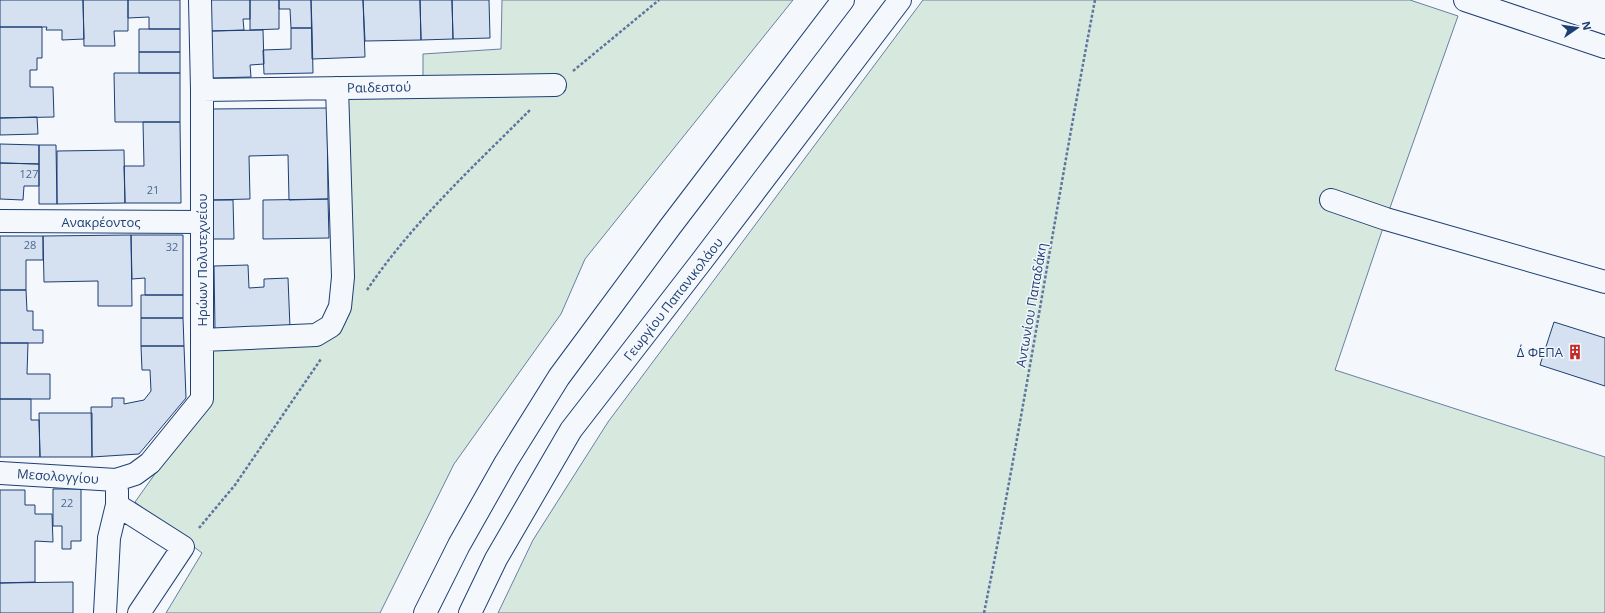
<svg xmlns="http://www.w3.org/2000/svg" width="1605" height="613" font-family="'Open Sans',sans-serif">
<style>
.green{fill:#d7e8df;stroke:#687fa3}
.building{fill:#d5e0f0;stroke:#1d3f73}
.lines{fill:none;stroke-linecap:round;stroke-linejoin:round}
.minor-casing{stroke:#1d3f73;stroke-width:24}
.path{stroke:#5e769c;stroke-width:2.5;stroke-dasharray:3 2;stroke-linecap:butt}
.minor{stroke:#f4f7fb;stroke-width:22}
.labels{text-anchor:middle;stroke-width:3;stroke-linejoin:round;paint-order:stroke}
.number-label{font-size:11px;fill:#4b6792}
.street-label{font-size:13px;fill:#1d3f73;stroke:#f4f7fb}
.poi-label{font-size:13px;fill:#1d3f73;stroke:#f4f7fb;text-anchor:end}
</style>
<rect width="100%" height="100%" fill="#f4f7fb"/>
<!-- green -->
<path class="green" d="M502 0H793L585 259 561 314 454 464 380 613H166L202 553 135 502 206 402 210 346 331 333 343 99 423 94V54L501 49Z
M923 0H1410L1458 16 1386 219 1335 370 1605 457V613H498L533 540 608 422Z"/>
<!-- building -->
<path class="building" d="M0 0H83L84 39 62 40V30H46L47 27H0Z
M83 0H128V31H114L115 46H84Z
M128 0H180V29H149V17L128 18Z
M210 0H250V19H243L244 30 211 31Z
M250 0H279V29L250 30Z
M279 0H311L312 28H291L290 9H279Z
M311 0H363L365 57 312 59Z
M363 0H420L421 40 365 41Z
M420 0H452L453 39 421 40Z
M452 0H489L490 38 453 39Z
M0 27H42V58H37V70H30V87H53L54 117 0 118Z
M291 28H312L313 73 264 74 263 50 291 49Z
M139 29H180V52H139Z
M263 30 264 64 250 65 251 77 212 78 211 31Z
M139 52H180V73H139Z
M114 73H180V122H115Z
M327 108 328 199 289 200 288 155 249 156 250 199 212 200 210 109Z
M37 117 38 134 0 135V118Z
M143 122H180L181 203H125L124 166H144Z
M0 144 39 145V164L0 163Z
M39 145H56L57 204H39Z
M124 150 125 203 57 204V151Z
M0 163 39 164V186H24L23 200 0 199Z
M328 199 329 238 263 239V200Z
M212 200H233L234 239H212Z
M131 235 132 306H98V281L44 282 43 236Z
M131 235H183V295H145V278L132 279Z
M0 236H43V260H26V290H0Z
M248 265 249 288 264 287V279L288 278 290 328 215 330 214 266Z
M0 290H26L27 311H33V330H43V343H0Z
M141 295H183V318H141Z
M141 318H183L184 346H141Z
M1554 322 1605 338V386L1540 365Z
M0 343H28L27 374H50V399H0Z
M141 346H184L186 398 139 454 92 457 91 407H112V398H124V404L144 400 151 391 150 370H142Z
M0 399H31V420H39L40 457H0Z
M39 413H92V457H40Z
M53 489H81V541H71V549H62V526H53Z
M0 490H25V505H35V514H52L53 542 35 541V582L0 583Z
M73 582V613H0V583Z"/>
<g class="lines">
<!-- minor casing -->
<g class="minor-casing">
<path id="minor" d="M1465 0 1605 47
M202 90 555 85
M1331 200 1386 219 1605 282
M0 221 201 222
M202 340 316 335 331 326 340 307 343 277 337 88
M0 473 116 480 135 474 150 463 202 399V90L200 0
M117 505 183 547 139 613
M105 613 109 538 117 505V491
M425 613 459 545 506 462 559 377 670 227 843 0
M470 613 496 559 571 430 701 262 900 0"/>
</g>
<!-- path -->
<path class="path" d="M573 71 659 0
M367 290C412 223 473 167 530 110
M199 528 235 485 321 359
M984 613C1025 409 1056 204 1095 0"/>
<!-- minor -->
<use href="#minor" class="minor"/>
</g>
<!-- icons -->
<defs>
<g id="building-bare" transform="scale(1.2)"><path d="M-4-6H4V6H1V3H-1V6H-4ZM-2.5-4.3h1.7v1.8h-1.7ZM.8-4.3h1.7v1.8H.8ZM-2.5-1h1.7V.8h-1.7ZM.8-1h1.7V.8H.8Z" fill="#c62828" stroke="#f4f7fb" stroke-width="2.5" paint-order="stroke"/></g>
</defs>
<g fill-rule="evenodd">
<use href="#building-bare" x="1575" y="352"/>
</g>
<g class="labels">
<!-- number labels -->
<g class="number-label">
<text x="29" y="178">127</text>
<text x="153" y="194">21</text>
<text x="30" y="249">28</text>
<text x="172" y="251">32</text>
<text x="67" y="507">22</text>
</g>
<!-- street labels -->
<g class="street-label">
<text transform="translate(379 87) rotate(-1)" y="5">Ραιδεστού</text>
<text x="101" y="227">Ανακρέοντος</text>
<text transform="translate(202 260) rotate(-90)" y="5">Ηρώων Πολυτεχνείου</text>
<text transform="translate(673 299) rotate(-52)" y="5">Γεωργίου Παπανικολάου</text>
<text transform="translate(1031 305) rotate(-80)" y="5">Αντωνίου Παπαδάκη</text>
<text transform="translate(58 476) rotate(4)" y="5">Μεσολογγίου</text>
</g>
<!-- poi labels -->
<g class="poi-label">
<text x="1563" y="357">Δ΄ ΦΕΠΑ</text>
</g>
</g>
<!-- north arrow -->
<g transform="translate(1577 28) rotate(77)" stroke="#f4f7fb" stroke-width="3" paint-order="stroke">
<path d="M0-3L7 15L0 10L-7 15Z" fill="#1d3f73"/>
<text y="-6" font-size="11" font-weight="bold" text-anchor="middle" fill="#1d3f73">N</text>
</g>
</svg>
